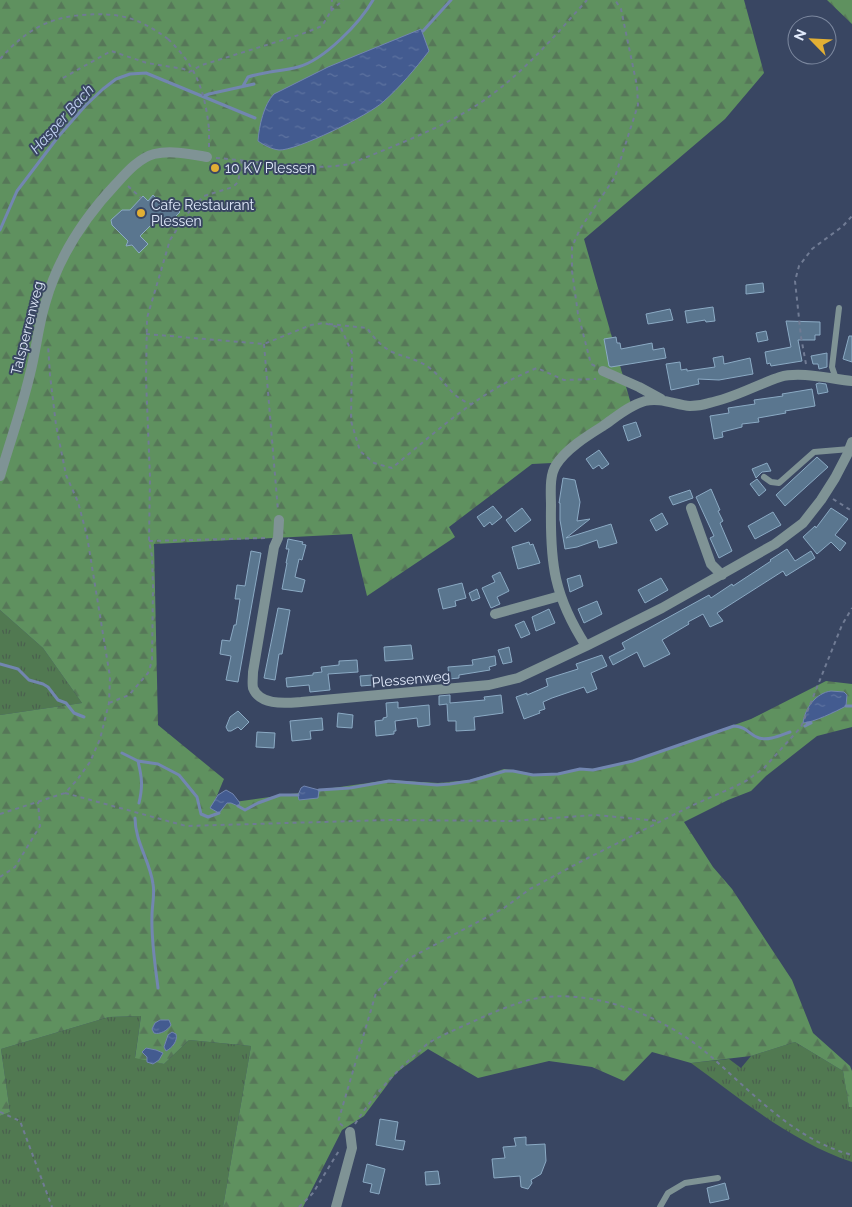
<svg xmlns="http://www.w3.org/2000/svg" width="852" height="1207" font-family="Raleway,sans-serif">
<style>
.grass{fill:url(#grass-tufts)}
.forest{fill:url(#forest-firs)}
.water{fill:url(#water-ripples);stroke:#7286b0}
.lines{fill:none;stroke-linecap:round;stroke-linejoin:round}
.stream{stroke:#7286b0;stroke-width:3}
.building{fill:#5a768f;stroke:#8baac4}
.path{stroke:#707b94;stroke-width:2;stroke-dasharray:4 4;stroke-linecap:butt}
.lane{stroke:#7f9395;stroke-width:6}
.street{stroke:#7f9395;stroke-width:10}
.path-bridge{stroke:#707b94;stroke-width:2;stroke-dasharray:4 4;stroke-linecap:butt}
.poi-dot{fill:#e2af34;stroke:#394662;stroke-width:2}
.labels{text-anchor:middle;stroke-width:4;stroke-linejoin:round;paint-order:stroke}
.poi-label{font-size:14px;fill:#e1eafb;stroke:#394662;text-anchor:start}
.street-label{font-size:14px;fill:#e1eafb;stroke:#394662}
.water-label{font-size:15px;font-style:italic;fill:#c4d4f5;stroke:#394662}
</style>
<defs>
<pattern id="grass-tufts" width="24" height="20" patternUnits="userSpaceOnUse" patternTransform="scale(1.25)"><rect width="24" height="20" fill="#517951"/><path d="M3 7l-1-3M5 7V3M7 7l1-3M15 17l-1-3M17 17v-4M19 17l1-3" fill="none" stroke="#4a604e"/></pattern>
<pattern id="forest-firs" width="22" height="20" patternUnits="userSpaceOnUse" patternTransform="scale(1.25)"><rect width="22" height="20" fill="#5f915f"/><path d="M5 1l3.5 6h-7zM16 11l3.5 6h-7z" fill="#567758"/></pattern>
<pattern id="water-ripples" width="26" height="14" patternUnits="userSpaceOnUse" patternTransform="scale(1.25)"><rect width="26" height="14" fill="#435b90"/><path d="M2 4q2-2 4 0t4 0M15 11q2-2 4 0t4 0" fill="none" stroke="#5e73a0"/></pattern>
</defs>
<rect width="100%" height="100%" fill="#394662"/>
<!-- grass -->
<path class="grass" d="M0 610 43 648 82 703 0 715Z
M141 1016 135 1057 164 1064 189 1040 251 1046 223 1207H0V1116L10 1112 1 1049 109 1017Z
M795 1042 843 1071 849 1106 852 1107V1162C792 1142 742 1100 691 1063L729 1059 741 1068 751 1056Z"/>
<!-- forest -->
<path class="forest" d="M0 0H744L764 73 725 119 584 239 631 404 552 463 532 464 449 527 455 537 367 596 352 534 154 544 158 725 224 779 213 805 389 780 438 783 470 780 504 769 513 770 533 774H559L580 768 592 769 633 761 751 719 826 681 852 684V727L817 736 766 776 751 791 728 800 684 822 713 867 732 889 792 980 813 1033 850 1066 852 1071V1107H849L843 1071 795 1042 751 1056 691 1063 652 1052 624 1081 592 1067 549 1061 478 1078 428 1049 396 1073 364 1116 342 1130 303 1207H223L251 1046 189 1040 164 1064 135 1058 141 1016 109 1017 1 1049 10 1112 0 1116V715L82 703 43 648 0 610Z
M827 0H852V24Z"/>
<!-- water -->
<path class="water" d="M421 29 429 51C415 69 400 87 383 102 369 115 296 151 279 150 271 149 264 145 258 141 259 126 264 104 274 94L328 67Z
M831 691 844 692 847 695 846 706C837 711 812 723 803 723 805 708 816 693 831 691Z
M304 786 319 790 318 798 299 800 298 795 301 788Z
M226 790 233 794 240 803 238 806 231 803H227L219 813 210 808 218 795Z
M160 1020H169L171 1025C168 1030 160 1035 154 1033L152 1029 155 1023Z
M172 1032 176 1034C178 1041 172 1048 166 1051L164 1047 168 1035Z
M146 1048 156 1050 163 1053 159 1060 153 1064 147 1062V1057L142 1052Z"/>
<g class="lines">
<!-- stream -->
<path class="stream" d="M423 31 451 0
M243 86 248 77C264 72 282 71 298 67 324 60 360 23 373 0
M204 96 209 94 254 84
M0 230 17 191 58 137 85 106 103 89 116 79 130 74 146 73 255 118
M0 664 18 669 29 680 43 684 48 687 58 700 66 703 74 713 84 717
M846 706H852
M805 726 811 723H807
M122 753 138 761 158 764 179 775 197 797 201 814 208 817 219 813
M138 761C142 778 143 786 139 803
M319 790 350 788 389 781 437 785 450 784 470 781 505 771H513L533 775 558 774 580 769 593 770 633 761 734 726C748 727 749 735 759 738 769 741 781 735 790 732
M238 806 245 810 258 803 280 795H298
M135 818C135 842 150 861 153 884 155 894 152 905 152 915 151 939 155 964 158 988"/>
</g>
<!-- building -->
<path class="building" d="M153 195 163 205 168 200 180 212 166 226 159 219 154 225 152 224 140 236 148 244 139 253 132 245 126 246 128 241 112 225 111 220 122 210H130L143 196 148 201Z
M763 283 764 292 746 294V285Z
M713 307 715 321 706 322 705 320 687 323 685 311Z
M670 309 673 320 648 324 646 314Z
M786 321 820 322V335H815V340H798L802 361 771 366 770 363 767 364 765 352 791 347Z
M766 331 768 340 758 342 756 333Z
M849 336H852V362L843 359Z
M616 337 617 343H620L621 349 652 343 653 350 664 348 666 358 611 367 609 366 604 339Z
M827 353V367L819 369 818 364H813L811 356Z
M723 356 724 364 750 358 753 374 719 380 698 379 699 384 671 390 666 364 680 362 681 370 687 369V371L715 367 713 358Z
M819 383 826 384 828 392 818 394 816 384Z
M812 389 815 406 785 411 786 413 758 418 759 422 742 424V427L722 432 723 437 714 439 710 416 729 413 728 408 755 404 754 400 783 396 782 394Z
M636 422 641 436 628 441 623 426Z
M599 450 609 464 602 469 599 465 593 469 586 459Z
M817 457 828 467 785 506 776 495Z
M767 463 771 471 762 472 756 478 752 469Z
M563 478 575 480 580 502 577 521 590 519 566 538 611 524 617 543 599 548 597 540 577 547 565 549 560 520V503H559Z
M757 479 766 490 759 496 750 484Z
M711 489 720 510 718 511 723 521 720 523 732 551 719 558 710 538 714 536 696 497Z
M690 490 693 498 673 505 669 497Z
M493 506 502 517 492 525 490 522 484 527 477 517Z
M522 508 531 520 515 532 506 520Z
M831 508 848 519 835 535 846 543 840 551 831 542 817 554 803 537 815 526 816 528Z
M773 512 781 525 755 539 748 526Z
M662 513 668 524 656 531 650 520Z
M288 539 303 542 302 544 306 545 302 560 299 559 295 577 305 580 302 592 282 589 287 563H286L289 549H286Z
M529 542 530 545 533 544 540 563 518 569 512 547Z
M787 549 795 561 811 551 815 558 786 576 783 571 717 613 723 621 710 627 703 614 688 622 689 624 662 640 670 654 644 667 637 652 613 665 609 657 625 649 622 643 709 595 711 598 732 584 733 586 771 561 770 560Z
M251 551 261 553 238 682 226 680 231 656 220 654 222 640 230 641 234 625H236L240 599H235L237 585 245 586Z
M500 572 509 591 497 597 500 604 491 608 482 588 495 582 492 576Z
M580 575 583 586 570 592 567 579Z
M661 578 668 590 645 603 638 590Z
M462 583 466 598 455 601 456 606 443 609 438 589Z
M477 589 480 598 472 601 469 593Z
M597 601 602 614 584 623 578 609Z
M278 608 290 610 282 654H279L275 680 264 678Z
M549 609 555 623 536 631 532 617Z
M524 621 530 634 521 638 515 625Z
M411 645 413 659 385 661 384 647Z
M509 647 512 662 503 664 498 650Z
M602 655 607 666 591 673 597 689 587 693 584 687 552 698 543 702 545 709 539 711 540 713 524 719 516 697 527 693V695L548 686 546 679 578 669 576 664Z
M495 656 496 665 489 667 490 670 459 675V678L449 679 448 667 473 665 472 660Z
M357 660 358 672 328 674 330 690 310 692 309 685 287 687 286 678 313 675V673L322 672 321 667 339 665V661Z
M372 675 373 685 361 686 360 676Z
M450 695V703L485 700 484 697 501 695 503 713 474 717 475 730 456 731V721H448L447 704 439 705V696Z
M398 702V708L429 705 430 725 418 727 417 718 395 721 396 731H394V734L376 736 375 721 383 720V718L387 717 386 703Z
M238 711 249 722 241 730 238 727 231 731H228L226 727 230 717Z
M338 713 353 715 352 728 337 727Z
M322 718 323 730 310 731 311 739 292 741 290 721Z
M257 732 275 733 274 748 256 747Z
M380 1119 398 1122 395 1140 405 1141 403 1150 376 1145Z
M526 1137V1145L545 1144 546 1161 541 1174 531 1180 532 1183 528 1189 521 1187 520 1176 494 1178 492 1159 505 1158 503 1147 516 1146 514 1138Z
M367 1164 385 1169 379 1194 370 1192 372 1184 363 1182Z
M438 1171 440 1184 426 1185 425 1172Z
M725 1183 729 1199 710 1203 707 1188Z"/>
<g class="lines">
<!-- path -->
<path class="path" d="M331 11 343 0
M0 59C24 32 46 18 82 15 118 12 138 17 168 39
M63 78 111 51 147 63 184 69 189 72 202 65 302 34 322 26 331 11 332 0
M209 147V129
M216 158C260 161 306 172 350 164 393 146 438 130 477 105 520 77 553 38 587 0
M128 186 141 198
M329 324 367 328C373 337 382 347 392 352 406 358 419 359 431 369 446 381 450 397 471 404
M146 334 264 344 311 325 324 323 341 328 352 353 351 421 360 451 374 463 392 468C438 430 481 390 537 368L564 380 596 379
M264 344 278 511
M806 364 801 337 795 281 799 266 812 249 843 226 852 216
M595 366 591 364 578 314 572 271V247L580 229 615 177 638 105 637 86 621 9 615 0
M833 499 852 511
M149 541 267 538
M109 703 129 695 148 673 152 661 153 585 152 556 149 541 150 477 146 379 147 318 170 240 187 214 204 196 233 187 238 182 242 160
M65 793 186 826 389 820 512 821 595 815 660 821
M0 814 65 793 77 780 90 762 100 739 109 703 110 677 87 536 78 502 66 475 56 425 50 375 48 345
M0 877 15 867 40 826 38 802
M0 1112 20 1121 52 1207
M355 1124C372 1097 394 1073 417 1053 422 1049 426 1044 432 1041 448 1032 466 1025 483 1017 499 1010 516 1003 533 999 592 987 664 1016 708 1054 752 1092 794 1140 852 1155
M343 1126 338 1122 376 993 408 959 504 908 530 889 580 862 691 806 734 787 746 781 764 768 801 727 842 625 852 608
M299 1207 313 1193 340 1149"/>
<!-- lane -->
<path class="lane" d="M836 379 832 367 839 308
M764 477 771 482 779 483 814 452 850 449
M660 1207 668 1193 685 1183 718 1178"/>
<!-- street -->
<path class="street" d="M603 371 639 387 661 399
M0 476C10 442 22 408 30 374 36 351 38 327 45 304 58 257 83 219 116 184 126 173 139 158 154 154 171 150 190 154 207 157
M691 508 711 564 722 575
M279 520 278 538 274 547 253 672C253 677 252 684 253 688 260 706 286 703 301 702L489 685 518 678 586 646 662 608 775 544 803 523 821 500 835 478 847 455 852 442
M495 614 560 596
M586 646C554 596 550 564 551 506 551 493 549 476 556 465 566 449 587 436 603 426 616 417 630 405 645 401 660 397 676 405 690 406 696 406 703 405 709 403 734 398 756 385 780 377 800 371 831 379 852 381
M336 1207 352 1148 350 1132"/>
<!-- path-bridge -->
<path class="path-bridge" d="M168 39C196 66 205 91 209 129"/>
</g>
<!-- markers -->
<g class="poi-dot">
<circle cx="215" cy="168" r="5"/>
<circle cx="141" cy="213" r="5"/>
</g>
<g class="labels">
<!-- poi labels -->
<g class="poi-label">
<text x="225" y="173">10 KV Plessen</text>
<text x="151" y="210">Cafe Restaurant<tspan x="151" dy="16">Plessen</tspan></text>
</g>
<!-- street labels -->
<g class="street-label">
<text transform="translate(27 328) rotate(-76)" y="5">Talsperrenweg</text>
<text transform="translate(411 679) rotate(-5)" y="5">Plessenweg</text>
</g>
<!-- water labels -->
<g class="water-label">
<text transform="translate(62 119) rotate(-48)" y="5">Hasper Bach</text>
</g>
</g>
<!-- north arrow -->
<g transform="translate(812 40) rotate(294)"><circle r="24" fill="#394662" stroke="#7c889f"/>
<path d="M0-4L9 19L0 12L-9 19Z" fill="#e2af34"/>
<text y="-8" font-size="14" font-weight="bold" text-anchor="middle" fill="#e1eafb">N</text>
</g>
</svg>
